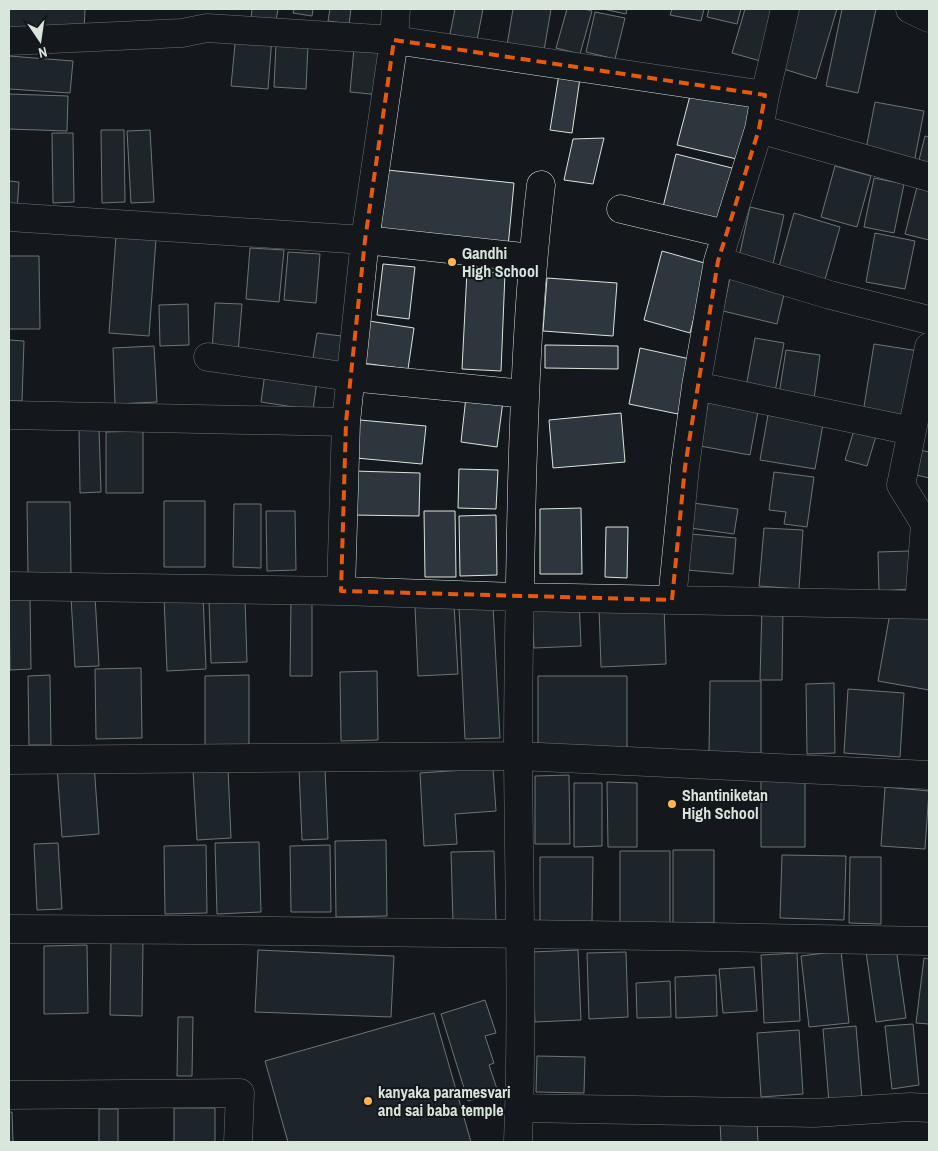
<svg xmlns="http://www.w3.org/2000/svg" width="938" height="1151" font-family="'Archivo Narrow',sans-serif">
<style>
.building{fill:#2c363c;stroke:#d8e6dc}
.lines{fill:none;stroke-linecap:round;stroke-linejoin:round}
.minor-casing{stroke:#d8e6dc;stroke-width:29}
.minor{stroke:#14181c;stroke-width:28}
.marked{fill:none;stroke:#e8590c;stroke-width:4;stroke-dasharray:10 6;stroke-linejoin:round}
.poi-dot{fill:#ffb74d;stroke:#14181c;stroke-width:2}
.labels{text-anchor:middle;stroke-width:4;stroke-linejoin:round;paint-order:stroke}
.poi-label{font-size:16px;font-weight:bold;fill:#d8e6dc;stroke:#14181c;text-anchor:start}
</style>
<rect width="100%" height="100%" fill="#14181c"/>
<!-- building -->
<path class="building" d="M9 9H85L84 32 9 31Z
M252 9H278L276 21 251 18Z
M294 9H313L312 16 293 13Z
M330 9H351L349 24 328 21Z
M455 9H483L477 40 450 34Z
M513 9H551L543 57 506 51Z
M567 9H584L592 11 580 54 556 48Z
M603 9H627L626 14Z
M672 9H704L701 21 670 15Z
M709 9H741L737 24 707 17Z
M745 9H779L764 62 732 53Z
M794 9H837L816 79 777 67Z
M842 9H876L858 93 826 86Z
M595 12 625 18 615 59 586 52Z
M236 34 272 37 268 89 231 86Z
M276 44 308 45 306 89 274 87Z
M354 48 385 51 381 95 350 92Z
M9 56 73 61 70 93 9 89Z
M559 74 580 78 572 133 550 130Z
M691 92 754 107 741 160 677 145Z
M9 94 68 96 67 131 9 129Z
M875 102 924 111 914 163 865 154Z
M101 130H124L125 202 102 203Z
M150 130 154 202 131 203 127 131Z
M52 133H73L74 202 53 203Z
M925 136 929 137V167L918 164Z
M604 138 593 184 564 180 573 139Z
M676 154 736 169 722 222 663 207Z
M835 166 871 176 857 227 821 217Z
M387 170 514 183 508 247 380 235Z
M874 178 904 184 894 233 864 227Z
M9 181 19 182 17 210H9Z
M918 183 929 186V240L905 234Z
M750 207 784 215 773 264 739 257Z
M794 213 840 227 824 283 778 270Z
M875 233 915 241 905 289 866 282Z
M116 236 156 239 149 336 109 333Z
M250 248 284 250 279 302 246 299Z
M662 251 708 264 690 333 644 320Z
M288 252 320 254 316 303 284 300Z
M9 256H39L40 329H9Z
M383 264 415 267 409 319 377 315Z
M467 271 505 273 501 371 462 369Z
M547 278 617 283 613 336 543 331Z
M730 278 785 290 777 324 723 311Z
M215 303 242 304 238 353 212 351Z
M188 304 189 345 160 346 159 305Z
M369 321 414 328 408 369 362 363Z
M317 333 350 337 345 369 312 364Z
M755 338 784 343 775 392 746 387Z
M9 340 24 341 22 401H9Z
M874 344 919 351 908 419 863 413Z
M545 345 618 346V369L545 368Z
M154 346 157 402 115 404 113 348Z
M640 348 690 359 678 414 629 404Z
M786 350 820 355 813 406 778 401Z
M265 373 317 381 313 410 261 402Z
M466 397 503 401 497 447 461 442Z
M709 398 759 406 750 455 700 446Z
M621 413 625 462 553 468 549 420Z
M768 415 823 424 815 469 760 460Z
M360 420 426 426 422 464 356 458Z
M79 427H99L101 492 80 493Z
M854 430 876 436 867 466 845 460Z
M143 431V493H106V432Z
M915 449 929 452V478L908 473Z
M459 469 498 470 496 509 458 508Z
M354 471 420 473 419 516 353 515Z
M774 472 814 477 807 527 784 524 786 512 769 510Z
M164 501H205V567H164Z
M27 502H70L71 574 28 575Z
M693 503 738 509 734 534 690 528Z
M234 504H261V568L233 567Z
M581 508 582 574H540V509Z
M266 511H295L296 570 267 571Z
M424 511H455L456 577H425Z
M496 515 497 575 460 576 459 516Z
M606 527H628L627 578 605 577Z
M764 528 803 530 799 589 759 586Z
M690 534 736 538 733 574 687 570Z
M909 551 910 589 879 591 878 552Z
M203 594 206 669 167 671 164 596Z
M95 596 99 666 75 667 71 597Z
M30 598 31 669 10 670 9 599Z
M579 598 581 646 534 648 531 601Z
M245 599 247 662 211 663 209 600Z
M291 600H312V676H290Z
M454 604 458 674 418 676 415 606Z
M493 605 500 738 465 739 459 607Z
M664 605 666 664 601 667 599 607Z
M762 607H783L782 680H760Z
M890 613 929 619V690L878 681Z
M141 668 142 738 96 739 95 669Z
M377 671 378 740 341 741 340 672Z
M50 675 51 745H29L28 676Z
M249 675V745H205V676Z
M538 676H627V749H538Z
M710 681H761V754H709Z
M834 683 835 753 807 754 806 684Z
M848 689 904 693 900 757 844 753Z
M94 764 99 834 62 837 57 766Z
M228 768 231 838 197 840 193 770Z
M325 768 328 839 302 840 299 769Z
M493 768 496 811 455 814 457 844 424 846 420 773Z
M569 775 570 844H535V776Z
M761 781H805V847H761Z
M607 782 637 783V847H608Z
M574 783H602V846L574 847Z
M885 787 929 791 925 849 881 846Z
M386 840 387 916 336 917 335 841Z
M259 842 261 912 217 914 215 843Z
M58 843 62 909 37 910 34 844Z
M206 845 207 913 165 914 164 846Z
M330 845 331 912H291L290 846Z
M673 850H714V923H673Z
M494 851 496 922 453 923 451 852Z
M620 851H670V927L620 928Z
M782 855 846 856 844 920 780 918Z
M540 857H593L592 922H540Z
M850 857H881V924L849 923Z
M111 940 143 941 142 1016 110 1015Z
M87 945 88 1013 44 1014V946Z
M896 948 906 1018 876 1022 866 952Z
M258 950 394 956 391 1017 255 1012Z
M578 950 581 1020 535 1022 532 952Z
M841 951 849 1023 809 1027 801 956Z
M626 952 628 1017 589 1019 587 953Z
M797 953 800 1021 764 1023 761 955Z
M924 958 929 959V1024L916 1023Z
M754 967 757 1011 723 1013 719 969Z
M716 975 717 1016 676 1018 675 977Z
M670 981 671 1017 637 1018 636 983Z
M485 1000 496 1033 485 1036 494 1063 489 1065 498 1092 468 1101 441 1014Z
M434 1013 471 1142H288L265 1061Z
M178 1017H193L192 1076H177Z
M913 1024 919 1085 892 1089 885 1026Z
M856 1026 862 1099 829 1102 823 1029Z
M799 1030 803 1094 761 1097 757 1033Z
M537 1056 585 1057 584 1093 536 1092Z
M174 1108H215V1142H174Z
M99 1109H118V1142H99Z
M9 1112H12L13 1142H9Z
M757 1121 758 1142H721L720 1122Z"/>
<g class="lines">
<!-- minor casing -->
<g class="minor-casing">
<path id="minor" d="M910 9 929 18
M9 41 182 33 207 28 394 40 765 95
M759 129 929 177
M621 209 726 234
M9 217 365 240 532 258
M718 261 830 295 929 320
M208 357 350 377 525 394
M696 386 912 431
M9 415 346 422
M9 586 341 591 519 597 929 605
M341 591 346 422 365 240 394 40 396 9
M672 600 685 467 696 386 718 261 759 129 765 95 785 9
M919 605 925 524 901 485 929 347
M9 760 518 756 929 775
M9 929C316 930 622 935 929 941
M9 1095 240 1093 238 1142
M519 1108 814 1113 910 1107 929 1108
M518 1142C523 1014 519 886 518 757 518 666 520 574 522 483 525 384 529 284 541 185"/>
</g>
<!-- minor -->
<use href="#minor" class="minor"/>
</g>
<!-- marked area -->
<path d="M0 0H938V1151H0ZM394 40 765 95 759 129 718 261 685 467 672 600 341 591 346 422 365 240Z" fill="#14181c" fill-opacity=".55" fill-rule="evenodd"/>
<path class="marked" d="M394 40 765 95 759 129 718 261 685 467 672 600 341 591 346 422 365 240Z"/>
<!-- markers -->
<g class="poi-dot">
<circle cx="452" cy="262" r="5"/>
<circle cx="672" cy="804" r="5"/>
<circle cx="368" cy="1101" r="5"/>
</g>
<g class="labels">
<!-- poi labels -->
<g class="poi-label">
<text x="462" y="259">Gandhi<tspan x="462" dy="18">High School</tspan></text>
<text x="682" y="801">Shantiniketan<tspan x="682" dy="18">High School</tspan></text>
<text x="378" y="1098">kanyaka paramesvari<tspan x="378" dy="18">and sai baba temple</tspan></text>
</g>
</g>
<!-- border -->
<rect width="938" height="1151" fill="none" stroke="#d8e6dc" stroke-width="20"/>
<!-- north arrow -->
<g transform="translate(40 40) rotate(167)" stroke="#14181c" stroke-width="4" paint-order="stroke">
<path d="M0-4L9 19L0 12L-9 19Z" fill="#d8e6dc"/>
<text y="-8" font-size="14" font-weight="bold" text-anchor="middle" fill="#d8e6dc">N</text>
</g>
</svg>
